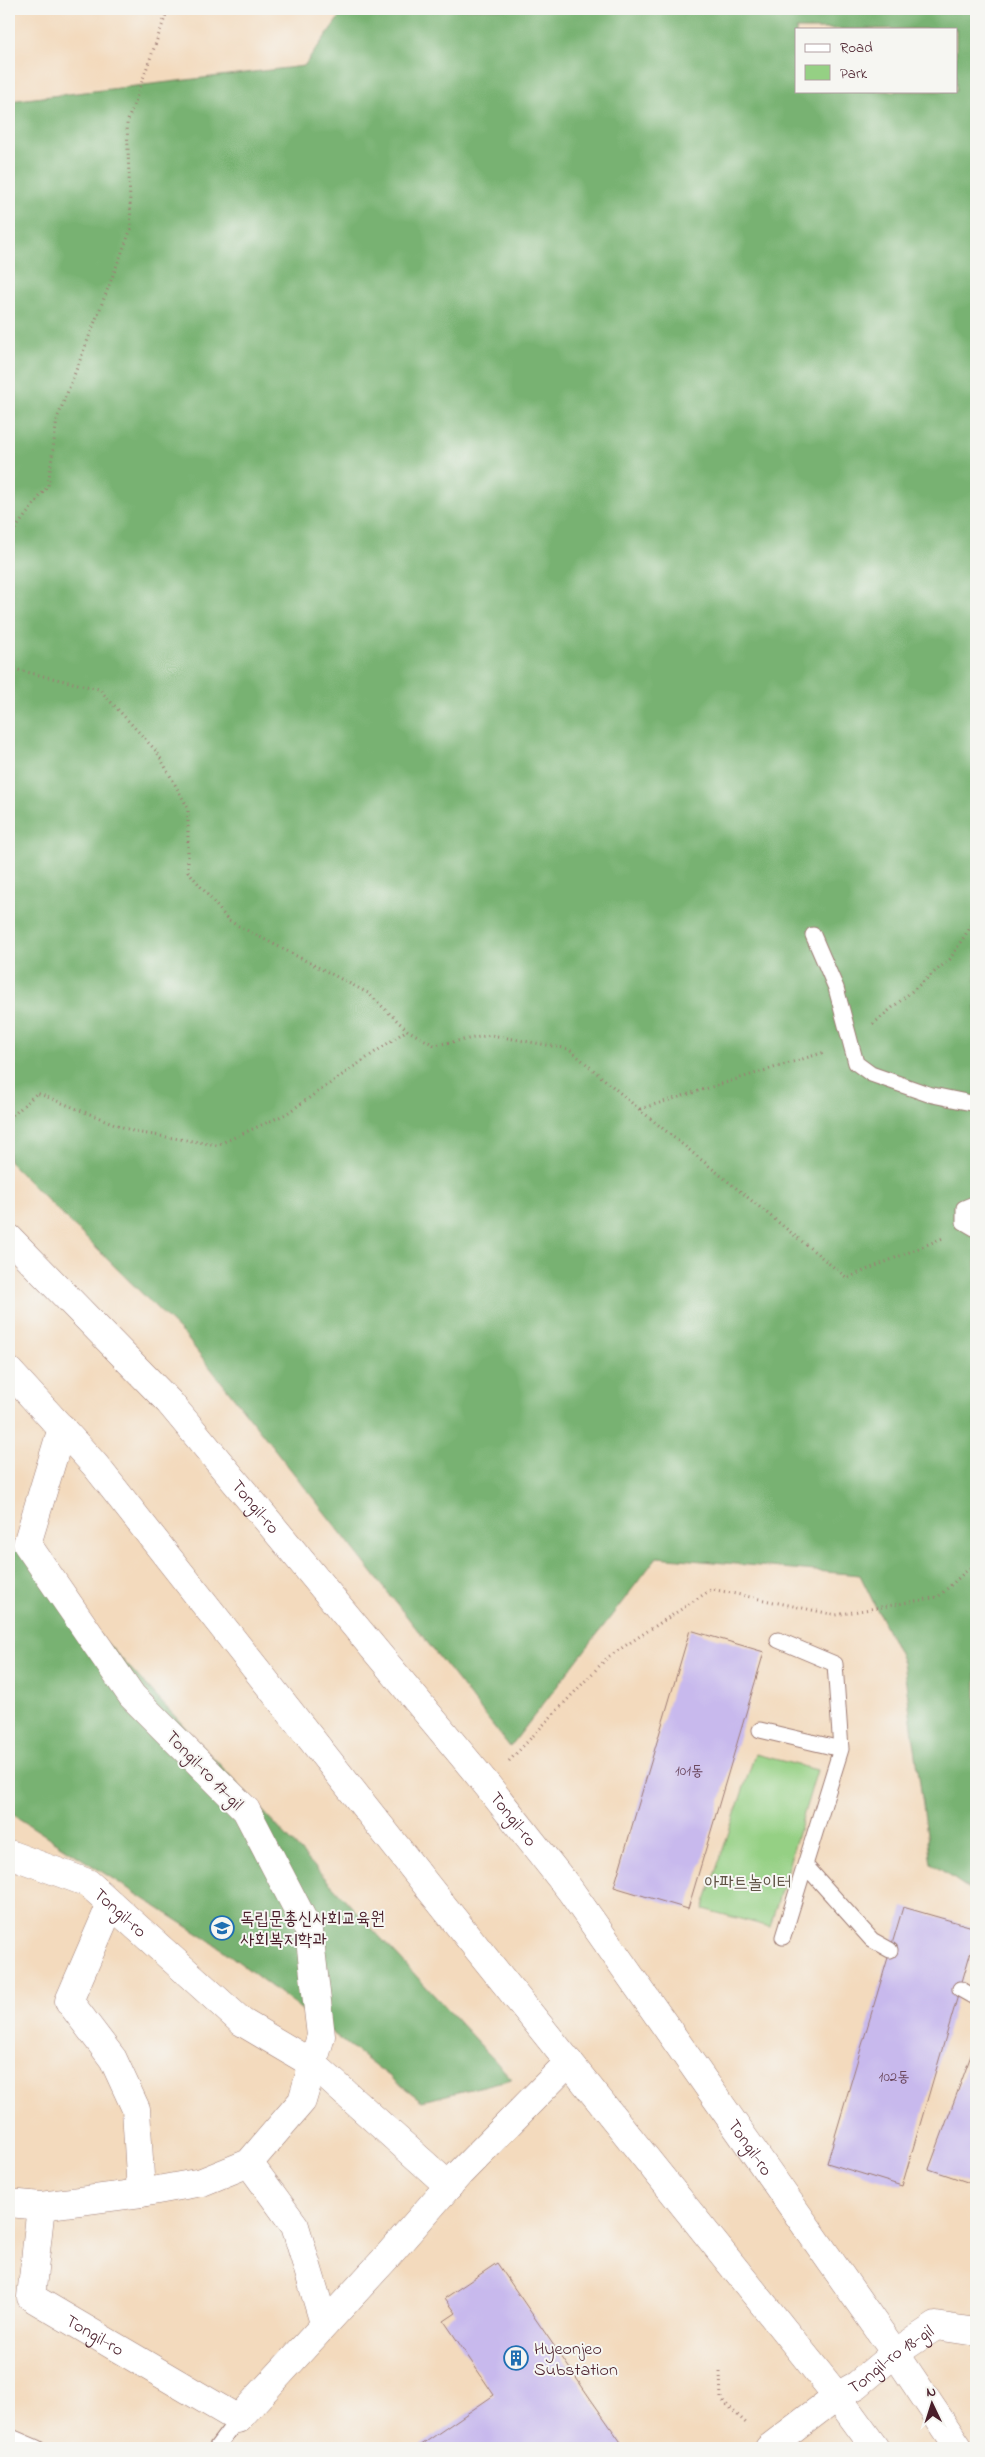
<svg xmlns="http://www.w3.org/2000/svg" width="985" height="2457" font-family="'Indie Flower','Poor Story',sans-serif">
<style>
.green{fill:#95d084;stroke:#707858}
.forest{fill:#78b272;stroke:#61684e;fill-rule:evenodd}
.building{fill:#c8b9ed}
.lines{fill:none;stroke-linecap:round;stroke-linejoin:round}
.lane-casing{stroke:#9e7c74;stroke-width:17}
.street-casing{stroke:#9e7c74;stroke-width:29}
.primary-casing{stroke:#9e7c74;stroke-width:29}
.path{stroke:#9e7c74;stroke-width:3;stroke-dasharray:1 4;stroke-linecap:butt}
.lane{stroke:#fff;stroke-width:15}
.street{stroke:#fff;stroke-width:28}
.primary{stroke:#fff;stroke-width:28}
.labels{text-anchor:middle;stroke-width:4;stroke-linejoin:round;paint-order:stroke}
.number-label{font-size:15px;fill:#6a465c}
.street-label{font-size:18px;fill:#4a1f2b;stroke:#f6f6f2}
.park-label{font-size:18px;fill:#605446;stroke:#f6f6f2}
.poi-label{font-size:18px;fill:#4a1f2b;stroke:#f6f6f2;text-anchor:start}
</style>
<rect width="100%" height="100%" fill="#f6f6f2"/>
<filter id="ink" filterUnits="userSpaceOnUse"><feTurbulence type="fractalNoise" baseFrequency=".02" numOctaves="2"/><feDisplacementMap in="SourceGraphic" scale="10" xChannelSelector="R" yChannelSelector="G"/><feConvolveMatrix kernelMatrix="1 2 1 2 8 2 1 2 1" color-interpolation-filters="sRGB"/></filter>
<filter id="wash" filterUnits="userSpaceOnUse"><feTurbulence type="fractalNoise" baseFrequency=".0096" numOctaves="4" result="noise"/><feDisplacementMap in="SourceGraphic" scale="20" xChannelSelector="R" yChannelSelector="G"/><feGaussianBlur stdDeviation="1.12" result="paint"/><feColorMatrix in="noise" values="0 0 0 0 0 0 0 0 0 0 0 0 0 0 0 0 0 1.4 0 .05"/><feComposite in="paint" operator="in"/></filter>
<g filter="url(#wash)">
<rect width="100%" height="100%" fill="#f3dabd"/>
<!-- green -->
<path class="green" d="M755 1754 817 1770 770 1927 703 1909Z"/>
<!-- forest -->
<path class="forest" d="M345 9H976V1894L931 1863 903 1662 860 1575 657 1557 510 1747 186 1337 9 1162V101L304 66ZM796 29H956V91H796Z
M9 1538 512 2079 422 2101 219 1947 9 1812Z"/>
<g id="blocks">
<!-- building -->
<path class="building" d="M690 1630 764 1652 688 1909 614 1887Z
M903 1907 976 1928V1934L902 2186 827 2163Z
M973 2050 976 2052V2185L929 2169Z
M497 2263 592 2401 625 2448H417L494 2395 444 2321 456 2313 445 2298Z"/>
</g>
</g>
<g filter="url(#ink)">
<use href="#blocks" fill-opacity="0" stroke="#9e7c74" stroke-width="1"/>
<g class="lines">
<!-- lane casing -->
<g class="lane-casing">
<path id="lane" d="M813 935 836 988 856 1063 871 1074 928 1094 976 1104
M976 1203 964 1208V1222L976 1229
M778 1640 835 1664 841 1749 805 1865 872 1940 890 1950
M760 1730 841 1749
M783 1937 805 1865
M960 1989 976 1998
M9 2436 37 2448
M216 2448 238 2419"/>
</g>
<!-- street casing -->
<g class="street-casing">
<g id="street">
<path id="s1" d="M9 1854 88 1883 242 2022 313 2064 449 2186"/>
<path d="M111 1904 69 2001 113 2059 136 2109 141 2193"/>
<path d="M249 2163 295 2226 324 2323"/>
<path d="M9 2203 41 2206 141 2193 202 2182 249 2163 302 2101 321 2036 309 1931 246 1810 132 1696 27 1544 62 1428"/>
<path id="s2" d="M41 2206 31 2297 238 2419 385 2259 459 2174 569 2062"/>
<path id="s3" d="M769 2448 837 2396 857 2385 895 2353 936 2326 976 2332"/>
</g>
</g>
<!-- primary casing -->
<g class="primary-casing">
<g id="primary">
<path id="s4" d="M9 1238 169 1402 487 1785 570 1890 895 2353 959 2448"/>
<path d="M9 1371 95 1465 436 1897 837 2396 875 2448"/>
</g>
</g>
<!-- path -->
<path class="path" d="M9 537 48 486 57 419 131 229 127 123 168 9
M9 668 99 689 157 752 188 808V871L229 921 368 993 407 1030 434 1045 491 1035 569 1049 640 1110 847 1278 943 1238
M873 1024 950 959 976 918
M640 1109 825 1052
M9 1119 37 1093 135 1132 217 1145 286 1114 407 1030
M509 1761 608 1657 712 1589 836 1615 938 1597 976 1562
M720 2372 721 2399 748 2425"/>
<!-- lane -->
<use href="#lane" class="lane"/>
<!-- street -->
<use href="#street" class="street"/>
<!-- primary -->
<use href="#primary" class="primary"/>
</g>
</g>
<!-- icons -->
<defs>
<g id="university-ring" transform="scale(1.25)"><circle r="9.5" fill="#f6f6f2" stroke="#1f6fb2" stroke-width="1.5"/><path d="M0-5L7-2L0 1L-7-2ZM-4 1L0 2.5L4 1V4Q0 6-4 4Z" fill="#1f6fb2"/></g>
<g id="building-ring" transform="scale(1.25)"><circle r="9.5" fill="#f6f6f2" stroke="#1f6fb2" stroke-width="1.5"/><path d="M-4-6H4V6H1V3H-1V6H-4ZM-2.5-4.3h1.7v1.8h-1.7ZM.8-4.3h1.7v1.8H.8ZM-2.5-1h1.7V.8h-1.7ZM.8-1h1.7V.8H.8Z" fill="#1f6fb2"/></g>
</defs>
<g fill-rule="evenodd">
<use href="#university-ring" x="222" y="1928"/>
<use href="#building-ring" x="516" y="2358"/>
</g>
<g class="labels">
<!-- number labels -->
<g class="number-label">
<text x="689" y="1775">101동</text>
<text x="894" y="2081">102동</text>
</g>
<!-- street labels -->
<g class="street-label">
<text dy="6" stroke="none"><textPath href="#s4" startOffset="365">Tongil-ro</textPath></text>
<text transform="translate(205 1770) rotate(46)" y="6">Tongil-ro 17-gil</text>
<text dy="6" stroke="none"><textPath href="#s4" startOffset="770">Tongil-ro</textPath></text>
<text dy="6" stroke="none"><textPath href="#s1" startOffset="128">Tongil-ro</textPath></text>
<text dy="6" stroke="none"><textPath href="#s4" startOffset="1175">Tongil-ro</textPath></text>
<text dy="6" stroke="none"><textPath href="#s2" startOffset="166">Tongil-ro</textPath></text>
<text dy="6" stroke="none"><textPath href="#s3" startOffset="151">Tongil-ro 18-gil</textPath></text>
</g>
<!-- park labels -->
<g class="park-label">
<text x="748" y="1888">아파트놀이터</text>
</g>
<!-- poi labels -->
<g class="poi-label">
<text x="240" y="1924">독립문총신사회교육원<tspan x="240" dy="21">사회복지학과</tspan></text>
<text x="534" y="2354">Hyeonjeo<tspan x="534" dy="21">Substation</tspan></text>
</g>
</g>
<!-- margin -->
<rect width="985" height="2457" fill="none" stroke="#f6f6f2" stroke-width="30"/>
<!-- legend -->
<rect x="795" y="28" width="162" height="65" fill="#f6f6f2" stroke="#b1a0a2"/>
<rect x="805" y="44" width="25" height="8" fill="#ffffff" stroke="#b1a0a2"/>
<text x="840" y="52" font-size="15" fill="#4a1f2b">Road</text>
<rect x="805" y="65" width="25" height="15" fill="#95d084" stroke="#b1a0a2"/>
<text x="840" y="78" font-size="15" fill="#4a1f2b">Park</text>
<!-- north arrow -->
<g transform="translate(932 2404) rotate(356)" stroke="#f6f6f2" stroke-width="4" paint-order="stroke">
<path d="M0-4L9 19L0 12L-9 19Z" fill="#4a1f2b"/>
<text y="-8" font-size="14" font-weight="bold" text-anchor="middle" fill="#4a1f2b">N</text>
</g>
</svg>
